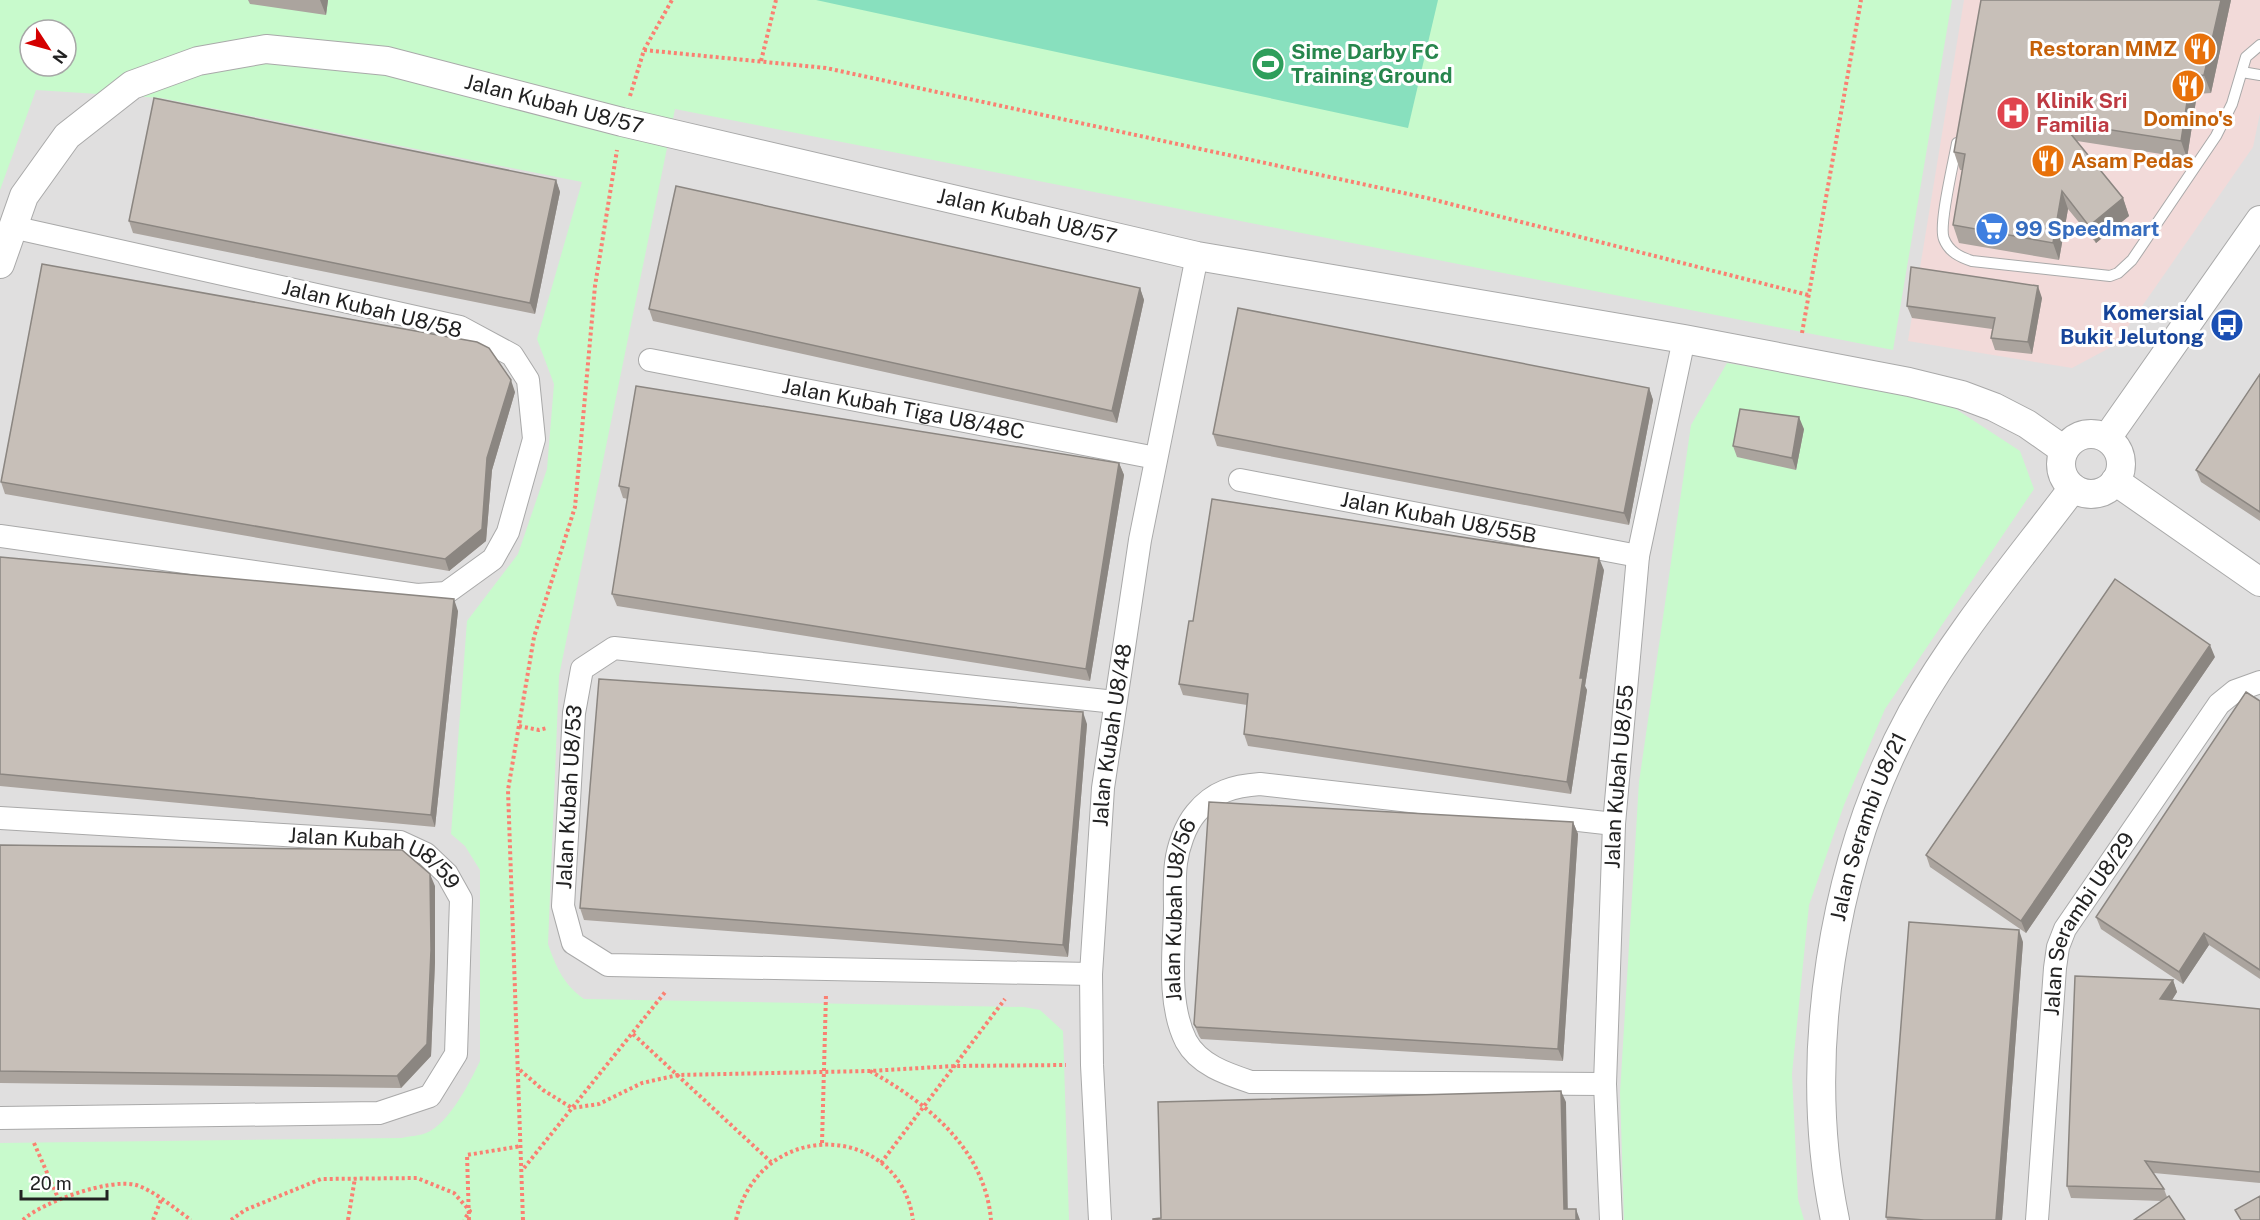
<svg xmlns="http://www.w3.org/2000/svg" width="2260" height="1220" font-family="'Public Sans',sans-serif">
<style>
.residential{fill:#e0dfdf;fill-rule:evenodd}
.commercial{fill:#f2dad9}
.park{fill:#c8facc;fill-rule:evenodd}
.pitch{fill:#88e0be}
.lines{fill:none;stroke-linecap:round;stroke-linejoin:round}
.service-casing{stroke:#a9a9a9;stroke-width:12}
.minor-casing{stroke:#a9a9a9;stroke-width:24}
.tertiary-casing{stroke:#a9a9a9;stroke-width:30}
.path{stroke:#fa8072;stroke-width:4;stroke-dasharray:3 3;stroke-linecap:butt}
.service{stroke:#fff;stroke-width:10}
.minor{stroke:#fff;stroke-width:22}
.tertiary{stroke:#fff;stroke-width:28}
.wall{fill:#aba49e}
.shaded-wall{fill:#8b8681}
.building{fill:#c7bfb8;stroke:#8b8681;stroke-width:1.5}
.labels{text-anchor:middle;stroke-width:6;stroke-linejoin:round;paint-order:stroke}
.food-label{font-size:21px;font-weight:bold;fill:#c56008;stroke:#fff;text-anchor:end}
.leisure-label{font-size:21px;font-weight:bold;fill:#27864d;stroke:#fff;text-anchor:start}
.health-label{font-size:21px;font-weight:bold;fill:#be3a42;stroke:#fff;text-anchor:start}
.street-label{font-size:21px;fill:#222;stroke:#fff}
.shop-label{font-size:21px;font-weight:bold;fill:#366cbe;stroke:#fff;text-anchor:start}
.transit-label{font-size:21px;font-weight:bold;fill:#164399;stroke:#fff;text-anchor:end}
</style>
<rect width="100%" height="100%" fill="#f2efe9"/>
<!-- residential -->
<path class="residential" d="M0 0H2260V1220H0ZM30 30H66V66H30Z"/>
<!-- commercial -->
<path class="commercial" d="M1964 0H2260V113L2253 147 2115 345 2072 368 1908 341Z"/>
<!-- park -->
<path class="park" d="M0 0H1952L1893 350 675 109 559 676 548 944C556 967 564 985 584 999L1024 1007 1040 1010 1063 1031 1069 1220H0V1143L402 1138C410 1136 419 1136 426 1133 449 1124 470 1082 480 1061V870L465 846 451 834 467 621 518 554 547 469 554 384 537 339 582 182 161 98 36 90 0 190ZM30 30H66V66H30Z
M1727 363 1942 400 2020 451 2034 489 1885 709 1844 805 1809 905 1792 1074 1798 1199 1804 1220H1624L1620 1093 1639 782 1691 425Z"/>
<!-- pitch -->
<path class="pitch" d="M816 0H1438L1408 128Z"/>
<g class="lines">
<!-- service casing -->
<g class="service-casing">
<path id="service" d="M2242 72 2260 75
M1957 143C1954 161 1938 226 1944 239 1949 252 1960 257 1972 261L2110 276 2118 273 2132 260 2216 136 2232 104 2246 57 2260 45"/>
</g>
<!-- minor casing -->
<g class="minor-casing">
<g id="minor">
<path id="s1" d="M650 360 1156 458"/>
<path id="s2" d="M1240 480 1638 556"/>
<path d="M0 536 417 595 446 593 493 559 508 532 534 439 528 380 512 355 460 327 12 227"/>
<path id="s3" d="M0 818 400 842 426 854 447 874 461 899 456 1054 430 1096 379 1113 0 1118"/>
<path id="s4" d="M1091 974 608 965 573 943 563 906 574 713 582 669 614 648 1115 702"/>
<path id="s5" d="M1605 1084 1251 1082C1227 1074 1199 1065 1186 1041 1167 1003 1174 951 1175 909 1175 895 1174 878 1176 863 1178 847 1185 826 1196 813 1214 791 1234 786 1260 784L1614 824"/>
<path id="s6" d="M1100 1220 1092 1065 1091 974 1103 788 1140 540 1197 256"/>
<path id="s7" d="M1611 1220 1605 1084 1614 824 1638 556 1684 339"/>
<path id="s8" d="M2037 1220 2055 968 2058 947 2065 929 2219 704 2235 691 2260 682"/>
</g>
</g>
<!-- tertiary casing -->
<g class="tertiary-casing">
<g id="tertiary">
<path id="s9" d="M0 264 24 196 67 136 132 85 198 61 266 49 387 61 622 122 1197 256 1684 339 1909 382 1962 395 1994 407 2027 424 2064 450"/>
<circle cx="2091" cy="464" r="30"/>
<path d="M2107 438 2260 220"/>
<path d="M2115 481 2260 582"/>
<path id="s10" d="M1835 1220C1801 1057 1832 859 1912 713 1957 633 2018 561 2073 488"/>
</g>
</g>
<!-- path -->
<path class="path" d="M644 50 826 68 1427 198 1808 295
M761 61 776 0
M630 96 644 50 672 0
M1802 333 1861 0
M519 726 539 730 547 728
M633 1034 771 1162
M520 1070 543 1090 572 1108 599 1104 642 1083 678 1075 870 1071 954 1066 1066 1065
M870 1071C927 1103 985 1149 991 1220
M34 1143 59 1200
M822 1143 826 994
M881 1163 1005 999
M524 1168 666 991
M23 1220C42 1202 110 1178 136 1185 155 1191 175 1209 191 1220
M153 1220 161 1200
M231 1220 245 1210 321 1179 417 1178 454 1193 470 1211 464 1220
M348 1220 355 1178
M469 1220 467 1155 521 1146
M523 1220 508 790 534 637 575 507 595 286 617 150
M736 1220C761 1116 900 1123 913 1220"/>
<!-- service -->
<use href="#service" class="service"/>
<!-- minor -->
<use href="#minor" class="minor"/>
<!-- tertiary -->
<use href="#tertiary" class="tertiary"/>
</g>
<!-- wall -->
<path class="wall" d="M248 0H328L326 15 250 4Z
M2231 0 2211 93 2197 94 2187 158 2077 141 2123 198 2129 216 2096 243 2068 209 2059 260 1959 243 1953 225 1963 170H1960L1954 152Z
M556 180 560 192 535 314 133 233 129 221Z
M1140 288 1144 300 1117 423 653 321 649 309Z
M2042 298 2032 354 1995 350 1991 338 1992 329 1912 318 1907 306Z
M2260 374V521L2201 482 2196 470Z
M1649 388 1653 400 1629 525 1217 446 1213 434Z
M515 392 492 470 486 541 449 571 5 494 1 482Z
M1804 429 1796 470 1737 457 1733 446Z
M1119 463 1124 475 1090 681 617 606 612 594 628 499 623 498 619 486Z
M0 557 458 611 435 827 0 786Z
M1604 570 1585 686 1587 690 1571 794 1248 746 1244 734 1247 705 1183 695 1179 684 1193 621Z
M2215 657 2026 933 1930 867 1926 855Z
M2260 701V979L2209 945 2183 984 2101 929 2096 917Z
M1087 724 1068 957 584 920 580 908Z
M1573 822 1578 834 1563 1061 1201 1039 1199 1036 1194 1024Z
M0 845 435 886V962L431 1056 401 1088 0 1083Z
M2023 942 2002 1220H1887L1886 1217Z
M2173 980 2177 992 2172 1000 2260 1009V1183L2154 1173 2164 1189 2167 1197 2162 1201 2071 1198 2067 1186Z"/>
<!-- shaded-wall -->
<path class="shaded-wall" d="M320 0H328L326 15Z
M2221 0H2231L2211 93 2204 75Z
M2191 76 2197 94 2187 158 2181 141Z
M556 180 560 192 535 314 530 303Z
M2062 191 2068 209 2059 260 2053 243Z
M2123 198 2129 216 2096 243 2089 226Z
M2038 286 2042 298 2032 354 2028 342Z
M1140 288 1144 300 1117 423 1112 411Z
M511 380 515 392 492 470 486 541 449 571 445 559 487 458Z
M1649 388 1653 400 1629 525 1624 513Z
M1799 417 1804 429 1796 470 1792 458Z
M1119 463 1124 475 1090 681 1086 669Z
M1599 558 1604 570 1585 686 1587 690 1571 794 1567 782 1580 678Z
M454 599 458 611 435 827 431 815Z
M2210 645 2215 657 2026 933 2021 921Z
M1083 712 1087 724 1068 957 1063 945Z
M1573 822 1578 834 1563 1061 1558 1049Z
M430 874 435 886V962L431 1056 401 1088 397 1076Z
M2019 930 2023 942 2002 1220H1996Z
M2204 933 2209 945 2183 984 2179 972Z
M2173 980 2177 992 2165 1011 2160 999Z
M1561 1091 1566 1102 1568 1220 1564 1209Z
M1576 1209 1580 1220H1576Z"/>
<!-- building -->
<path class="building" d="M1981 0H2221L2204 75 2191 76 2181 141 2061 122 2123 198 2089 226 2062 191 2053 243 1953 225 1965 154 1954 152Z
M154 98 556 180 530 303 129 221Z
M676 186 1140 288 1112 411 649 309Z
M42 264 477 342 489 348 511 380 487 458 482 529 445 559 1 482Z
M1911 267 2038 286 2028 342 1991 338 1995 318 1907 306Z
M1238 308 1649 388 1624 513 1213 434Z
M2260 374V512L2196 470Z
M636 386 1119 463 1086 669 612 594 629 488 619 486Z
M1740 409 1799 417 1792 458 1733 446Z
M1212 499 1599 558 1580 678H1583L1567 782 1244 734 1248 694 1179 684 1189 621H1193Z
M0 557 454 599 431 815 0 774Z
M2115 579 2210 645 2021 921 1926 855Z
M599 679 1083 712 1063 945 580 908Z
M2246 692 2260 701V970L2204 933 2179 972 2096 917Z
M1209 802 1573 822 1558 1049 1196 1027 1194 1024Z
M0 845 402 850 430 874 431 950 427 1044 397 1076 0 1071Z
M1909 922 2019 930 1996 1220H1924L1886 1217Z
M2075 976 2173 980 2160 999 2260 1009V1172L2145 1161 2164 1189 2067 1186Z
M1561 1091 1564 1209H1576V1220H1153V1219L1161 1218 1158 1102Z
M2169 1196 2185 1220H2134Z
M2260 1196V1220H2241L2235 1210Z"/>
<!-- icons -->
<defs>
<g id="restaurant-disc" transform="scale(1.725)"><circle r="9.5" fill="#e8710a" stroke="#fff"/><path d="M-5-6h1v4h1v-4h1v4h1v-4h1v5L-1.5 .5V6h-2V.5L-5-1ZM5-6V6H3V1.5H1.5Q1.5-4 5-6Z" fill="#fff"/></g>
<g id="stadium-disc" transform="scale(1.725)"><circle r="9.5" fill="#2e9e5b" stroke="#fff"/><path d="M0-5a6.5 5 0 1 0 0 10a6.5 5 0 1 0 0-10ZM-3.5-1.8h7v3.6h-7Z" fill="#fff"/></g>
<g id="hospital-disc" transform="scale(1.725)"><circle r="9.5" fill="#e0444e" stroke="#fff"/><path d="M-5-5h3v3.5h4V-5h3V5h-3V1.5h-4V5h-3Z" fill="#fff"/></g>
<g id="supermarket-disc" transform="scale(1.725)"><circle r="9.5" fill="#3f7fe0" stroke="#fff"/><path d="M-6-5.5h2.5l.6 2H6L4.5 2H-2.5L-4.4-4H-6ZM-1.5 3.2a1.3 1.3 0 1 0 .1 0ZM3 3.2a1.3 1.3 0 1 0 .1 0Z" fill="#fff"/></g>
<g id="bus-disc" transform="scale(1.725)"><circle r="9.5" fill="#1a4fb4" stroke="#fff"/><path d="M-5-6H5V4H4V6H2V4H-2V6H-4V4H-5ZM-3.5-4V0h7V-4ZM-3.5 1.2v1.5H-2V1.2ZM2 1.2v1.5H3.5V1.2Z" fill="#fff"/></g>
</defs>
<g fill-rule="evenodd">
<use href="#restaurant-disc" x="2200" y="49"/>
<use href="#stadium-disc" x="1268" y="64"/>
<use href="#restaurant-disc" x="2188" y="86"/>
<use href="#hospital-disc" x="2013" y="113"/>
<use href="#restaurant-disc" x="2048" y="161"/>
<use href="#supermarket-disc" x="1992" y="229"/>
<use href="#bus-disc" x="2227" y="325"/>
</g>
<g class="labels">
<!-- food labels -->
<g class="food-label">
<text x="2177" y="56">Restoran MMZ</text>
<text x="2188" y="126" text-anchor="middle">Domino's</text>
<text x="2071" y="168" text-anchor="start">Asam Pedas</text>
</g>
<!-- leisure labels -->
<g class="leisure-label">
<text x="1291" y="59">Sime Darby FC<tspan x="1291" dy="24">Training Ground</tspan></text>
</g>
<!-- health labels -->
<g class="health-label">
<text x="2036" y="108">Klinik Sri<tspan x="2036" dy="24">Familia</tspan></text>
</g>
<!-- street labels -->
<g class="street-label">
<text dy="7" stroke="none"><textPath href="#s9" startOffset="662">Jalan Kubah U8/57</textPath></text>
<text dy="7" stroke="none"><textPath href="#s9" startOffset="1148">Jalan Kubah U8/57</textPath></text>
<text transform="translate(372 309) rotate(14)" y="7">Jalan Kubah U8/58</text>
<text dy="7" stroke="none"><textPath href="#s1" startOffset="258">Jalan Kubah Tiga U8/48C</textPath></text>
<text dy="7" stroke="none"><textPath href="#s2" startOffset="202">Jalan Kubah U8/55B</textPath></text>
<text dy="7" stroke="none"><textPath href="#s6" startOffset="486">Jalan Kubah U8/48</textPath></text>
<text dy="7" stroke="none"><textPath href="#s7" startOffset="444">Jalan Kubah U8/55</textPath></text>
<text dy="7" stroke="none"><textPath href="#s4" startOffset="672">Jalan Kubah U8/53</textPath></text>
<text dy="7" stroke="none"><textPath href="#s10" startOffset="400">Jalan Serambi U8/21</textPath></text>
<text dy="7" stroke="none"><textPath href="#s3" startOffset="381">Jalan Kubah U8/59</textPath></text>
<text dy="7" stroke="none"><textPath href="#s5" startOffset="566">Jalan Kubah U8/56</textPath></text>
<text dy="7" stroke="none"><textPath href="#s8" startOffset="306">Jalan Serambi U8/29</textPath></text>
</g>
<!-- shop labels -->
<g class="shop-label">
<text x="2015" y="236">99 Speedmart</text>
</g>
<!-- transit labels -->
<g class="transit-label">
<text x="2204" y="320">Komersial<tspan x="2204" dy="24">Bukit Jelutong</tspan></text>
</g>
</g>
<!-- north arrow -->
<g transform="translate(48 48) rotate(126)"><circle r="28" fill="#ffffff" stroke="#a7a7a7" stroke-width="1.5"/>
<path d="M0-4.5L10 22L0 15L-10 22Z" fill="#d40000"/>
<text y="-9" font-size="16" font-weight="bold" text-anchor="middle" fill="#222222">N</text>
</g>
<!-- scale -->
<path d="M21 1190v9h86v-9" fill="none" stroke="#222222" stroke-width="3"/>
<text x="30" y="1190" font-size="18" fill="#222222" stroke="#ffffff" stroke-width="4.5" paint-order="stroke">20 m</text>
</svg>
